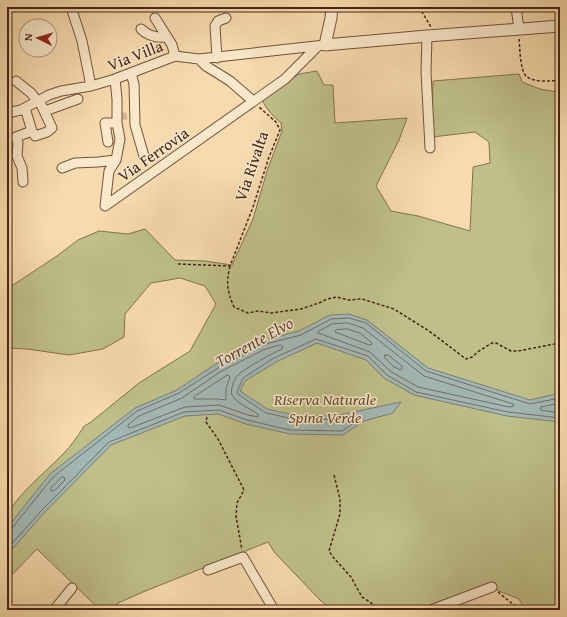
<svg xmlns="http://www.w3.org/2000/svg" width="567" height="617" font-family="'Gentium Book Plus',serif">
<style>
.green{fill:#bfc089;stroke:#82724f}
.water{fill:#a2b8b5;stroke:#7d7d75}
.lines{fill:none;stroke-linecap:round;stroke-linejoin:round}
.shore{stroke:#746e65;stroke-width:1}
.pedestrian-tunnel{stroke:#d4b68f;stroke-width:7;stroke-dasharray:7 3.5;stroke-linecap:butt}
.minor-casing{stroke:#72523b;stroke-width:11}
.tertiary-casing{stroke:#72523b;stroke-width:13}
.path{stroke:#462415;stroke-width:1.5;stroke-dasharray:3 2;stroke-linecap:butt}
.minor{stroke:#fae8ca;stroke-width:9}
.tertiary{stroke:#fae8ca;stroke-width:11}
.labels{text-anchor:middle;stroke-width:3;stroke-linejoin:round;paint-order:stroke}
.street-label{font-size:16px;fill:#462415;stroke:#fae8ca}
.park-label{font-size:16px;font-style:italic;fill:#644b32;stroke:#fae8ca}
.water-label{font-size:17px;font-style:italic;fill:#5d493d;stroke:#fae8ca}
</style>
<rect width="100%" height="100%" fill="#f7dbae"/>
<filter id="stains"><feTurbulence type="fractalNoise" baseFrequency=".005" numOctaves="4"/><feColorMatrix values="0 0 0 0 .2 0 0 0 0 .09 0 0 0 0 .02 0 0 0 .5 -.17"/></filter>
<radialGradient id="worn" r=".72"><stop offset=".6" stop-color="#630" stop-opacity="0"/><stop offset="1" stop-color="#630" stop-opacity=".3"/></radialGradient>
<!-- green -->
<path class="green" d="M317 71 324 85H333L335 123 407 118 399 140 376 186 391 211 418 216 470 231 473 167 490 163 489 142 475 132 432 137 433 81 519 74 522 82 540 89 557 92 560 94V610H525L519 599 489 587 428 610H332L320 600 275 553 268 542 143 592 118 603 113 610H100L37 549 7 580V514C22 490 45 473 64 453 71 446 77 437 83 428V427L91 422 139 383 190 351 216 304 205 286 180 278 151 283 125 314 124 337 103 349 69 355 27 349 7 348V282L10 287 57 256 78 240 99 231 128 234 145 229 175 260 205 261 232 265 253 219 267 171 282 131 281 123C273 116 267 110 262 100L299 74Z"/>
<!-- water -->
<path class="water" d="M349 314 367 320 428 368 530 400 560 393V422L507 416 414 395 384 378 366 360 317 343 276 362 245 381 240 391 267 409 299 416 339 415 401 402 393 413 364 421 343 435 290 434 246 424 218 414 185 416 111 445 45 512 7 555V528L50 474 135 408 177 390 216 364 260 341 299 331 330 315Z"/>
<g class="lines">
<!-- shore -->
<path class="shore" d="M348 323 363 328 424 376 513 404 514 406 509 407 418 387 390 371 370 352 318 333 319 331 332 324Z
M347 329 360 333 371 342 372 344 369 345 335 332 336 330Z
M281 345 283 347 282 349C271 354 247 367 238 375 234 379 230 390 232 395 235 402 252 410 258 414V417L248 415 219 405 185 407 130 428 128 427V425L139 416 182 398 220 372 263 350Z
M385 355H388L402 366V369L400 370 393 366 385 358Z
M228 375 230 377 226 388V400L217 399H194V397Z
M560 403 541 407 540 408 541 410 560 413
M62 477H64L65 480 54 491H51V488Z
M7 530 12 528 53 477 137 411 179 393 218 368 262 345 301 335 331 319 349 318 366 323 426 371 530 404 560 398
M7 549 42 510 109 442 184 412 219 410 247 420 290 430 342 431 360 419V416L339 419 298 420 266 413 239 395 237 392 243 378 274 358 316 339 368 356 387 375 416 392 508 412 560 418"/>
<!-- pedestrian-tunnel -->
<path class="pedestrian-tunnel" d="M120 117 131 115"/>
<!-- minor casing -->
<g class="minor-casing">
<path id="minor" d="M71 7 82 41 91 86
M516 7 519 29
M155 18 167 37
M141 29C148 36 157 38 167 37L172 45 175 56
M427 36 426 72 430 148
M217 58 215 26 218 21 226 18
M199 59 206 66 230 81 253 101
M131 73 134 84 135 125 144 156
M16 81 31 93 37 101
M45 111 78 99
M7 113 21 110 49 95 61 91 91 86 115 79 175 56 199 59 325 45
M32 131 35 136 47 132 52 128 39 100
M108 142 105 123H117
M62 168 75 163 98 162 116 160
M23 182 22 168 17 156 18 143 16 137 32 131 25 108
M105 206 285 79 318 46
M105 206 109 171 116 160 120 139 117 123V99L115 79
M208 570 243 557 274 610
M54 610 72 588
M431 610 492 587"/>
</g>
<!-- tertiary casing -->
<g class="tertiary-casing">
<path id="tertiary" d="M332 7 331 18 325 45 427 36 560 26"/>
</g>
<!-- path -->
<path class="path" d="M147 7 148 9
M419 7 431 27
M519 39C520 48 520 70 526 76 534 83 551 81 560 80
M178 264 230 266 253 207 269 157 280 130 276 122 259 107
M230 266C226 283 227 291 234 307L248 313 258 311 271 313 301 309 319 303 327 299 337 297 348 300 362 299 394 309 429 331 466 359 472 357 479 351 492 343H496L511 351H518L560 343
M207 417 206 422 218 439 244 490 237 503 236 516 242 550
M334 475 340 499V514L329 551 333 557 351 577 362 597 382 610
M498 592 520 610"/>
<!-- minor -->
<use href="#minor" class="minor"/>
<!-- tertiary -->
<use href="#tertiary" class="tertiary"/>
</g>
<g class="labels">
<!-- street labels -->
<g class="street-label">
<text transform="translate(135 55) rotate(-21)" y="6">Via Villa</text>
<text transform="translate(153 154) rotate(-35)" y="6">Via Ferrovia</text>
<text transform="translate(251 166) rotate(-71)" y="6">Via Rivalta</text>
</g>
<!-- park labels -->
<g class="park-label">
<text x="325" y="405">Riserva Naturale<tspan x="325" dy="18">Spina Verde</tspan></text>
</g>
<!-- water labels -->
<g class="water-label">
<text transform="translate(254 342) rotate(-29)" y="6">Torrente Elvo</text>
</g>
</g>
<!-- margin -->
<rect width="567" height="617" fill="none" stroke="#f7dbae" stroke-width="24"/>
<rect x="8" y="8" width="551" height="601" fill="none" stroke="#462415" stroke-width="2"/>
<rect x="12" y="12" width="543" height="593" fill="none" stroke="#462415"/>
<!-- north arrow -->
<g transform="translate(38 38) rotate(275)"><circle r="19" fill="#fae8ca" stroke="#b29a82"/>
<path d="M0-3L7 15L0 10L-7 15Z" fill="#8f2418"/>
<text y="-6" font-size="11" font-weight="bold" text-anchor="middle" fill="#462415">N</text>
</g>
<rect width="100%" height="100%" filter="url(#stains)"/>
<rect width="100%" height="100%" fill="url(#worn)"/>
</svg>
